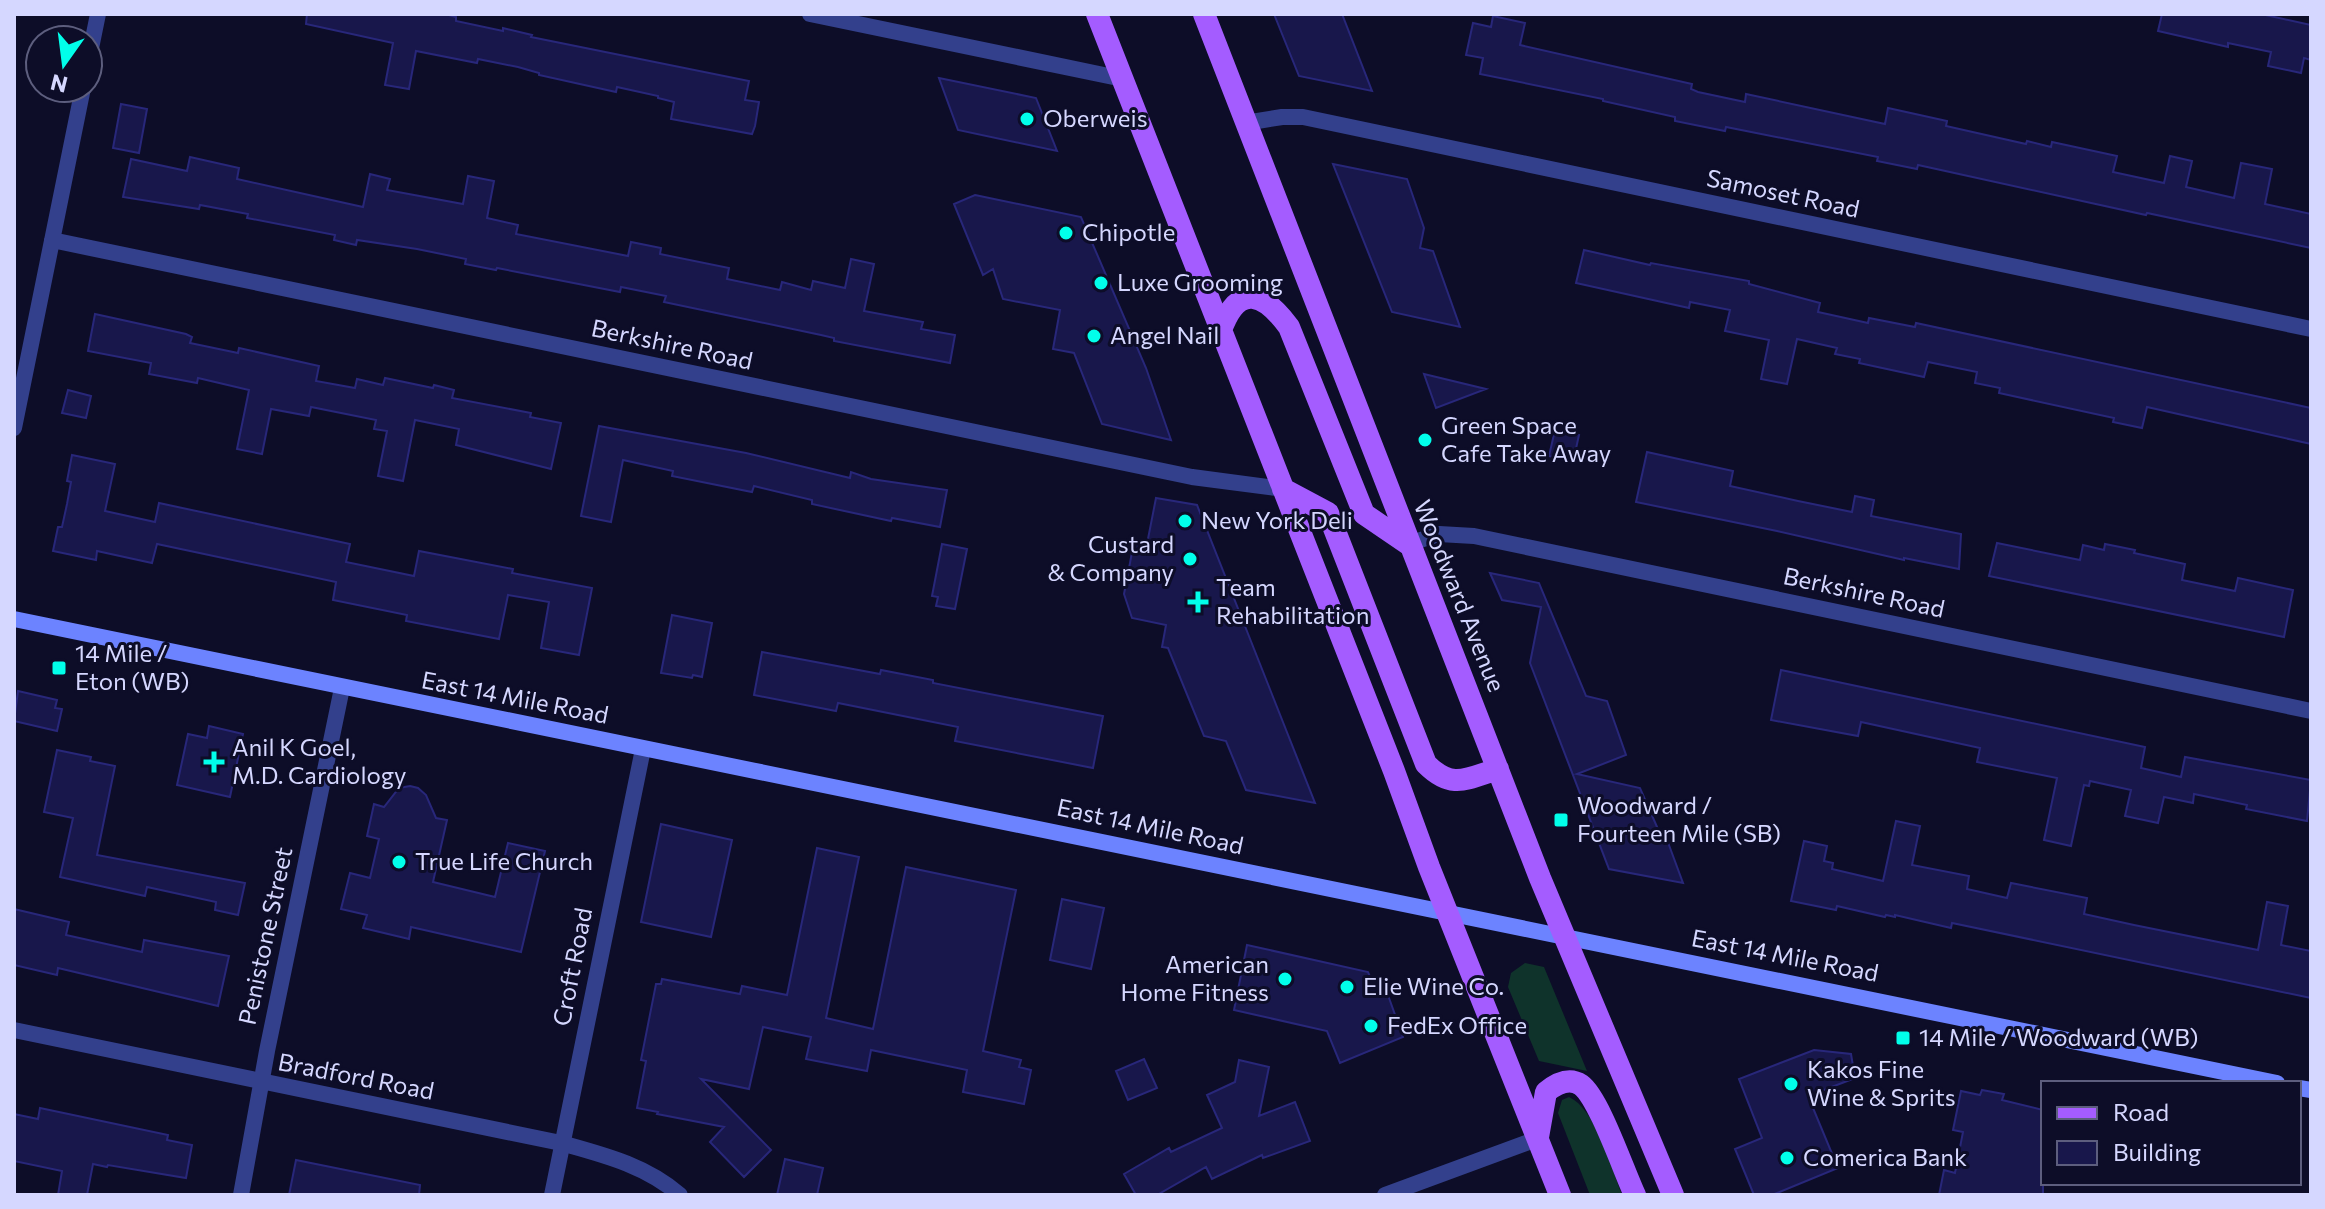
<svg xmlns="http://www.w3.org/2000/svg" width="2325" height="1209" font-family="Commissioner,sans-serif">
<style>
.green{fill:#0f332b}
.building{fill:#18174b;stroke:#28277a;stroke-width:2}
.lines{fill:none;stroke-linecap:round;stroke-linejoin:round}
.minor{stroke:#33408c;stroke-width:16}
.secondary{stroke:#6c83ff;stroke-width:16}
.primary{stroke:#a45cff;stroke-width:22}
.poi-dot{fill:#01ffea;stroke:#0d0d28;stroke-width:3}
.labels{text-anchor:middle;stroke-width:6;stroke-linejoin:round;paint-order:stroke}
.poi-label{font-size:24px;fill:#d5d7ff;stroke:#0d0d28;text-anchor:start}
.street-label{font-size:24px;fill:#d5d7ff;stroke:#0d0d28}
</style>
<rect width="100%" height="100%" fill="#0d0d28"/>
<!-- green -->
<path class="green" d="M1525 963 1544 967 1587 1071 1539 1061 1508 987 1511 973Z
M1569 1097C1595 1108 1612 1169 1622 1195H1590L1558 1113 1562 1100Z"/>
<!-- building -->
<path class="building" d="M307 14H445L456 17V21L503 31V28L532 35 531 37 749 81 745 100 759 102 755 126 752 134 671 119 674 102 658 98V96L617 87 616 92 539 75V73L518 67 478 59 477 63 416 51 409 89 385 85 393 43 306 24Z
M1274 14H1342L1372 91 1299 76Z
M2162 14H2261L2311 25V60L2304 58 2301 73 2268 66 2271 52 2228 43V47L2158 31Z
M1493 16 1525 23 1520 45 1692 84 1691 89 1698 92 1745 102 1746 94 1885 124 1888 108 1947 121 1946 126 2026 144 2027 141 2051 147 2052 142 2117 156 2113 172 2164 183 2170 156 2192 161 2186 187 2234 198 2241 163 2272 169 2265 204 2311 214V248L2147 213 2146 215 1918 165 1917 169 1877 161 1878 157 1726 127 1725 131 1675 121V117L1603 101V99L1480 74 1483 58 1466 55 1473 23 1491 27Z
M939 78 1036 98 1057 151 958 130Z
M121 104 147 109 139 153 113 148Z
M190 157 239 168 237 179 363 207 370 174 390 179 387 190 463 204 468 176 494 181 487 218 518 225 516 234 628 256 631 242 661 248 660 254 729 268 727 279 780 290 782 282 811 290 813 281 845 288 851 259 874 264 864 311 923 322 921 329 955 335 950 363 834 341V338L821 335 664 302 666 296 621 287 620 292 497 268 496 270 465 264 466 259 417 249 357 240 356 245 334 240 335 235 247 218 248 214 200 205 199 209 123 197 131 159 187 171Z
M1333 164 1407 179 1424 228 1420 248 1433 251 1460 327 1392 312Z
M975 195 1081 217 1146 368 1171 440 1102 424 1074 353 1053 349 1060 310 1003 299 993 269 983 275 954 204Z
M1584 250 1650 265 1651 263 1749 281V284L1820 303 1818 312 1868 323 1869 318 1915 327 1916 323 2311 408V444L2147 407 2142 428 2113 422 2114 418 1999 393 2000 388 1975 383 1977 372 1928 362 1924 377 1859 363 1860 359 1835 354 1837 348 1797 339 1787 384 1761 379 1769 340 1725 331 1730 310 1690 302 1689 308 1576 283Z
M95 314 186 334 192 337 190 343 238 353 239 348 319 366 316 381 355 388 357 379 383 385 385 378 433 388 434 385 454 390 452 398 531 413 530 417 561 423 551 469 456 445 459 429 415 420 403 481 378 476 387 431 374 429 376 420 311 407 309 416 271 409 262 454 237 449 249 390 198 378 197 383 149 374 151 363 88 351Z
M1424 374 1486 389 1436 408Z
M68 390 91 396 86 418 62 413Z
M599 426 746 453 850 478 851 472 871 479 947 490 940 527 892 518 891 521 812 504V500L754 486 752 492 672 476 673 471 623 460 611 522 581 516Z
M1555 430 1579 435 1573 462 1549 456Z
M1647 452 1733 471 1730 486 1798 501 1852 512 1855 496 1874 500 1871 516 1961 534 1959 569 1904 558V560L1777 531 1636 502Z
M72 455 115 464 105 511 155 522 159 503 350 544 346 562 414 576 419 551 513 569 512 573 592 588 579 655 541 648 549 602 508 595 499 639 406 621 407 615 333 600 336 582 157 544 152 563 97 551 96 560 53 551 58 527H62L67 504 71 482 67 481Z
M1156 498 1197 505 1315 803 1246 790 1226 741 1204 736 1168 648 1162 647 1166 625 1132 618 1124 594 1130 563 1134 541 1147 544Z
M1997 543 2080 560 2083 545 2104 550 2105 544 2135 550 2134 553 2185 564 2182 580 2235 591 2238 578 2293 590 2284 637 1989 576Z
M942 544 967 549 955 609 936 606 938 597 932 596Z
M1490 573 1539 583 1586 696 1607 701 1626 755 1577 774 1640 788 1661 836 1666 837 1683 883 1609 869 1530 663 1541 607 1502 600Z
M672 615 712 623 702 677 693 675 692 678 661 673Z
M762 652 880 674 881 670 933 680V683L1103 716 1093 768 955 741 958 727 838 703 836 711 754 695Z
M1781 670 2145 747 2141 768 2181 777 2185 757 2311 780 2307 821 2246 809 2247 805 2194 794 2193 803 2164 797 2158 823 2125 816 2131 790 2090 781 2089 786 2084 785 2071 846 2044 840 2057 778 1977 762 1980 748 1861 722 1858 736 1771 720Z
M18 691 57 700 55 708 62 709 57 731 14 721Z
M209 726 243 734 230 797 177 785 188 734 207 738Z
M57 750 91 757 90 761 115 766 97 855 245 883 238 915 215 910 216 902 147 887 145 896 60 877 73 818 44 812Z
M410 786 418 788 426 795 436 818 447 820 433 882 495 897 508 843 545 851 521 952 411 927 409 939 363 928 367 915 341 909 350 873 370 878 379 839 367 836 374 804 384 807 399 788Z
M1896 821 1920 826 1912 865 1969 876 1967 889 2007 898 2011 883 2087 898 2084 914 2134 925 2258 950 2267 902 2288 906 2281 945 2311 951V998L1952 923 1951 928 1895 915V917L1886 915 1885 917 1837 906 1836 910 1791 901 1804 841 1827 846 1824 861 1833 863 1832 869 1883 881Z
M661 824 732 840 711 937 641 922Z
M817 848 859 857 826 1018 873 1029 906 867 1016 890 983 1051 1021 1060 1019 1067 1031 1070 1024 1104 963 1092 967 1070 871 1050 867 1071 806 1059 811 1037 763 1027 749 1089 701 1079 771 1150 744 1177 710 1142 724 1127 657 1114 658 1112 637 1108 646 1061 641 1060 656 984H661L662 979 740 994 742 986 787 995Z
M1062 899 1104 908 1091 969 1050 960Z
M14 909 69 922 66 935 142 952 144 940 229 956 218 1006 58 968 57 975 14 965Z
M1247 945 1368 972 1375 988 1384 984 1403 1037 1340 1063 1327 1031 1234 1010Z
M1814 1050 1851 1054 1855 1078 1808 1096 1838 1168 1772 1195H1754L1735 1149 1762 1138 1739 1079Z
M1144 1059 1157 1088 1128 1100 1116 1071Z
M1239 1060 1269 1067 1259 1116 1295 1102 1310 1141 1263 1158 1262 1155 1212 1179 1206 1167 1157 1195H1136L1124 1174 1169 1148 1171 1152 1222 1128 1207 1095 1235 1082Z
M1982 1090 2004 1094 2002 1100 2043 1110V1195H1939L1944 1170 1955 1173 1963 1132 1953 1130 1961 1091 1980 1095Z
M40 1108 168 1135 167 1140 192 1145 186 1178 108 1165 107 1167 93 1164 87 1195H58L62 1171 14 1161V1114L38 1119Z
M785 1159 823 1168 817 1195H777Z
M296 1160 420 1185 419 1195H289Z"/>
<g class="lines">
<!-- minor -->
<path class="minor" d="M810 14 1123 79
M88 63 98 14
M1245 123 1282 117H1303L2311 329
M52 240 1192 477 1283 489
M14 428 83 88
M1408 544 1439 534 1474 536 2311 711
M14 1030 561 1143C604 1155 645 1165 680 1195
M241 1195 267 1051 342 688
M552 1195 643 749
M1385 1195 1537 1139"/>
<!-- secondary -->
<path class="secondary" d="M14 619 2277 1083
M2299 1088 2311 1090"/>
<!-- primary -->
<path class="primary" d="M1097 14 1394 771 1429 867 1560 1195
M1204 14 1540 878 1673 1195
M1221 330C1239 282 1264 293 1289 327L1364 514 1408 544
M1283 489 1328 513 1426 764C1452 790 1466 779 1498 769
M1538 1137 1546 1092C1556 1084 1569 1077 1581 1085 1599 1098 1624 1172 1635 1195"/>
</g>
<!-- markers -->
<g class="poi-dot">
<circle cx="1027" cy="119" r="8"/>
<circle cx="1066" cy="233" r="8"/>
<circle cx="1101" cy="283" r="8"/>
<circle cx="1094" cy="336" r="8"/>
<circle cx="1425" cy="440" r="8"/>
<circle cx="1185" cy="521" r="8"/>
<circle cx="1190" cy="559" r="8"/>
<path d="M1194 590h8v8h8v8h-8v8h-8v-8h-8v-8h8z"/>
<rect x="51" y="660" width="16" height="16" rx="4"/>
<path d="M210 750h8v8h8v8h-8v8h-8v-8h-8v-8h8z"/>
<rect x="1553" y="812" width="16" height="16" rx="4"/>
<circle cx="399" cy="862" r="8"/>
<circle cx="1285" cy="979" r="8"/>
<circle cx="1347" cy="987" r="8"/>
<circle cx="1371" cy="1026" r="8"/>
<rect x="1895" y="1030" width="16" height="16" rx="4"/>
<circle cx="1791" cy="1084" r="8"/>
<circle cx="1787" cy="1158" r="8"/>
</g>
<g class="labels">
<!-- poi labels -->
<g class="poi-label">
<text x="1043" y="127">Oberweis</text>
<text x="1082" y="241">Chipotle</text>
<text x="1117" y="291">Luxe Grooming</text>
<text x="1110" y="344">Angel Nail</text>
<text x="1441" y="434">Green Space<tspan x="1441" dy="28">Cafe Take Away</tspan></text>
<text x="1201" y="529">New York Deli</text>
<text x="1174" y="553" text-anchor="end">Custard<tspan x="1174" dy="28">&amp; Company</tspan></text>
<text x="1216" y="596">Team<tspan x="1216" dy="28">Rehabilitation</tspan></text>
<text x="75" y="662">14 Mile /<tspan x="75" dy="28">Eton (WB)</tspan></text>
<text x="232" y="756">Anil K Goel,<tspan x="232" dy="28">M.D. Cardiology</tspan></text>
<text x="1577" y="814">Woodward /<tspan x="1577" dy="28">Fourteen Mile (SB)</tspan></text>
<text x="415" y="870">True Life Church</text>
<text x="1269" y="973" text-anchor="end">American<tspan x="1269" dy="28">Home Fitness</tspan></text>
<text x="1363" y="995">Elie Wine Co.</text>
<text x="1387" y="1034">FedEx Office</text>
<text x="1919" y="1046">14 Mile / Woodward (WB)</text>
<text x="1807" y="1078">Kakos Fine<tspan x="1807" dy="28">Wine &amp; Sprits</tspan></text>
<text x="1803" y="1166">Comerica Bank</text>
</g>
<!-- street labels -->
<g class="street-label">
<text transform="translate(1783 194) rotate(12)" y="8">Samoset Road</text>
<text transform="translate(672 345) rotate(12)" y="8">Berkshire Road</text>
<text transform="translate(1864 593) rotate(12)" y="8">Berkshire Road</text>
<text transform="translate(1459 596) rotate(68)" y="8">Woodward Avenue</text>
<text transform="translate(515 698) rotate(11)" y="8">East 14 Mile Road</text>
<text transform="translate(1150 827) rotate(12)" y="8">East 14 Mile Road</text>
<text transform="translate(266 936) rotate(-78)" y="8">Penistone Street</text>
<text transform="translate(1785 956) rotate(11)" y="8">East 14 Mile Road</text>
<text transform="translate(573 967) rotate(-79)" y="8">Croft Road</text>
<text transform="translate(356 1077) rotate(11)" y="8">Bradford Road</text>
</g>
</g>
<!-- border -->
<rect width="2325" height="1209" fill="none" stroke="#d5d7ff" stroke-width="32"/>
<!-- legend -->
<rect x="2041" y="1081" width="260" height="104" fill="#0d0d28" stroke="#5d5e7e" stroke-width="2"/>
<rect x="2057" y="1107" width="40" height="12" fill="#a45cff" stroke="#5d5e7e" stroke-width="2"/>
<text x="2113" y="1121" font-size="24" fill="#d5d7ff">Road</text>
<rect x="2057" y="1141" width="40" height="24" fill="#18174b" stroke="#5d5e7e" stroke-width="2"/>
<text x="2113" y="1161" font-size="24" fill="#d5d7ff">Building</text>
<!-- north arrow -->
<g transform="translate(64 64) rotate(194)"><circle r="38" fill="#0d0d28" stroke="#5d5e7e" stroke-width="2"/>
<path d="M0-6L14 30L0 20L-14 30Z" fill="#01ffea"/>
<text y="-12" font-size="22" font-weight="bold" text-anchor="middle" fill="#d5d7ff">N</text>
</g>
</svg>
